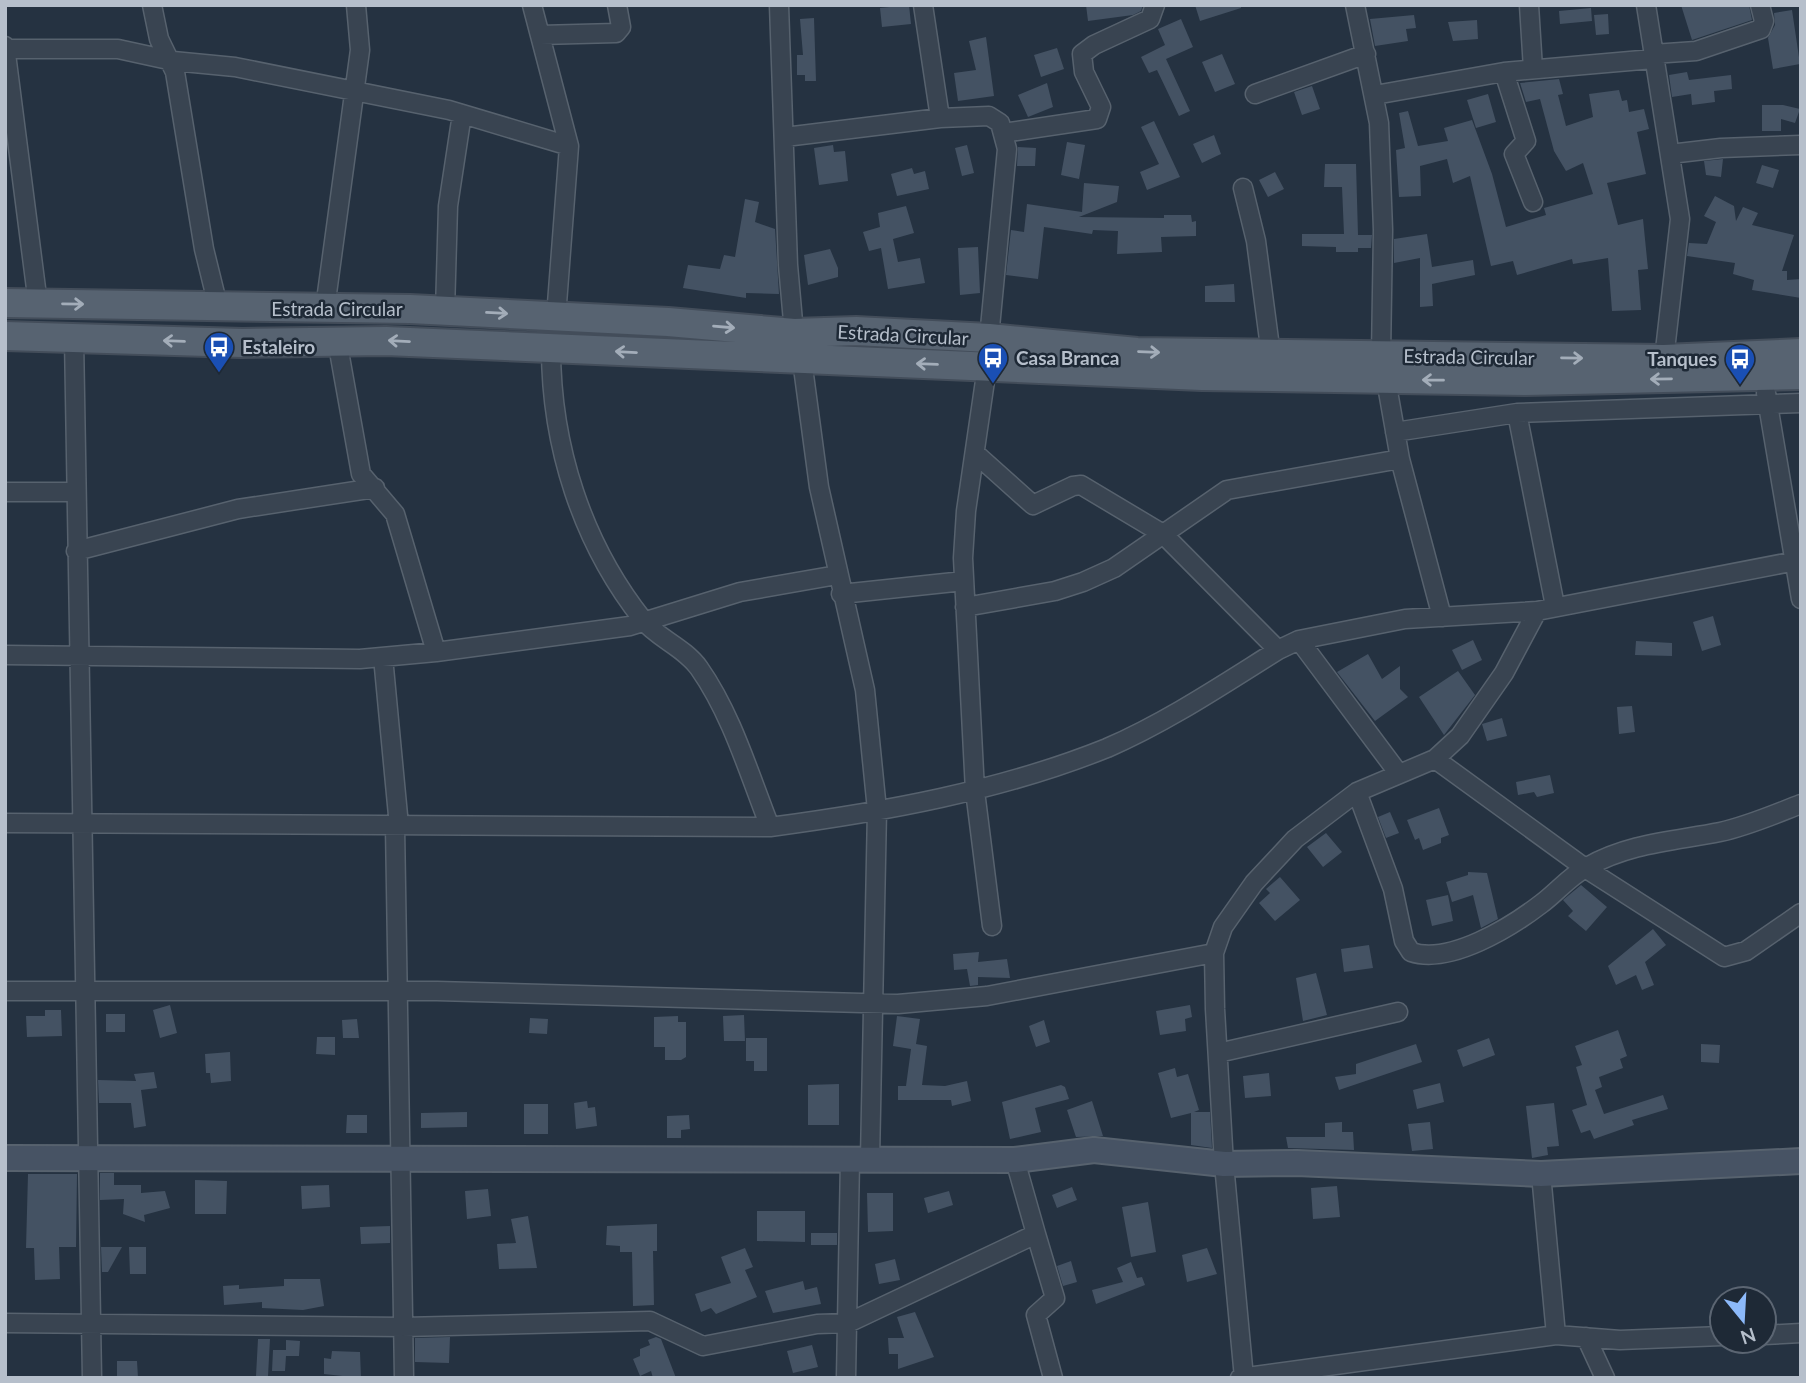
<svg xmlns="http://www.w3.org/2000/svg" width="1806" height="1383" font-family="Lato,sans-serif">
<style>
.building{fill:#445263}
.lines{fill:none;stroke-linecap:round;stroke-linejoin:round}
.street-casing{stroke:#57626e;stroke-width:21}
.secondary-casing{stroke:#57626e;stroke-width:28}
.primary-casing{stroke:#434d5a;stroke-width:32}
.street{stroke:#394451;stroke-width:18}
.secondary{stroke:#475364;stroke-width:24}
.primary{stroke:#576371;stroke-width:28}
.oneway{stroke:#a3adb9}
.labels{text-anchor:middle;stroke-width:5;stroke-linejoin:round;paint-order:stroke}
.street-label{font-size:19px;fill:#b6bfcb;stroke:#1e2936}
.poi-label{font-size:19px;font-weight:bold;fill:#b6bfcb;stroke:#1e2936;text-anchor:start}
</style>
<rect width="100%" height="100%" fill="#253241"/>
<!-- building -->
<path class="building" d="M909 5 911 24 882 27 880 8Z
M1086 5H1143L1141 11 1133 15 1088 21Z
M1195 5H1241V8L1200 21Z
M1681 5H1749L1752 20 1692 40Z
M1591 8 1592 21 1560 24 1559 11Z
M1792 10 1800 64 1773 69 1768 38 1775 25 1774 13Z
M1608 14 1609 34 1596 35 1594 15Z
M1414 15 1416 28 1406 29 1408 41 1375 46 1370 19Z
M814 18 816 81H805V75H797V55H803L800 19Z
M1181 19 1193 47 1166 59 1190 111 1179 116 1157 70 1149 73 1141 57 1165 45 1158 29Z
M1477 20 1478 39 1453 41 1448 22Z
M986 37 994 96 958 101 954 73 976 70 969 41Z
M1057 48 1064 69 1041 77 1034 55Z
M1222 54 1235 84 1215 92 1202 62Z
M1687 72 1689 80 1731 75 1732 89 1714 91 1715 102 1692 105 1691 94 1672 97 1669 75Z
M1559 79 1563 94 1558 95 1566 126 1593 117 1589 94 1619 90 1622 101 1627 100 1629 112 1644 109 1649 129 1637 132 1646 174 1607 183 1618 225 1643 219 1648 269 1638 270 1641 310 1612 311 1608 258 1573 264 1572 259 1517 275 1513 261 1491 266 1470 176 1453 183 1447 159 1420 166 1421 196 1399 197 1396 150 1405 148 1399 113 1408 111 1418 146 1448 141 1444 128 1472 120 1492 174 1506 227 1546 215 1544 208 1593 194 1583 163 1566 171 1554 151 1540 99 1526 102 1520 83Z
M1047 83 1053 107 1028 117 1018 95Z
M1312 86 1320 109 1302 115 1294 92Z
M1488 94 1496 122 1476 128 1467 100Z
M1762 105H1783L1800 109 1795 123 1781 119V131H1762Z
M1154 121 1180 177 1147 190 1140 172 1159 164 1141 127Z
M1214 135 1221 154 1202 163 1193 144Z
M1067 142 1085 145 1079 179 1061 175Z
M833 145 834 152 845 151 848 181 819 185 814 148Z
M967 145 974 173 962 176 955 148Z
M1018 147 1036 148 1035 166H1017Z
M1723 159 1721 177 1706 175 1704 161Z
M1325 164H1356L1358 235H1372L1371 248H1358V252H1336V247L1302 246V234H1344L1342 187H1324Z
M1762 165 1779 170 1773 188 1756 183Z
M912 168 914 174 925 171 929 189 897 196 891 174Z
M1275 172 1284 189 1268 197 1259 180Z
M1084 183 1119 186 1117 202 1079 217 1164 218V215H1191L1192 222 1196 221V236L1161 237 1162 252 1117 254 1118 231 1093 230 1092 234 1044 227 1038 279 1006 275 1011 230 1024 232 1027 204 1082 212Z
M1715 196 1734 206 1736 221 1743 207 1758 213 1752 225 1794 235 1782 271H1787V280L1801 279V298L1752 290 1754 280 1733 274 1735 263 1687 256 1689 243 1707 244 1716 222 1704 216Z
M745 199 759 202 755 222 775 229 779 294 746 293V298L683 288 688 265 720 269 724 255 735 257Z
M906 206 914 233 893 239 898 262 920 258 925 283 888 289 881 248 869 251 863 232 880 227 878 213Z
M1427 234 1432 267 1473 260 1475 275 1432 284 1433 306 1420 307V258L1394 263V239Z
M978 247 980 293 960 295 958 248Z
M830 249 838 268V277L808 285 804 255Z
M1234 284 1235 302H1205V286Z
M1713 616 1721 645 1702 651 1693 622Z
M1473 640 1482 660 1462 670 1452 650Z
M1636 641 1672 643V656L1635 655Z
M1368 654 1382 679 1400 666V689L1408 697 1375 721 1337 672Z
M1458 671 1475 695 1444 735 1419 697Z
M1632 706 1635 732 1619 734 1617 707Z
M1502 718 1507 736 1487 741 1482 724Z
M1550 775 1554 793 1537 797 1534 792 1518 795 1516 782Z
M1439 808 1449 835 1441 838V843L1423 850 1419 838 1415 840 1407 820Z
M1390 812 1399 833 1386 838 1378 817Z
M1326 833 1342 852 1323 867 1307 847Z
M1468 872 1487 873 1498 919 1481 928 1473 895 1452 902 1446 882 1468 875Z
M1280 877 1300 900 1275 921 1259 903 1270 893 1266 889Z
M1581 885 1607 907 1586 931 1568 916 1573 911 1563 900Z
M1448 895 1453 921 1432 926 1426 900Z
M1653 929 1666 945 1645 962 1654 985 1642 990 1636 975 1616 985 1608 966Z
M1369 945 1373 968 1344 972 1341 949Z
M979 952 978 962 1007 959 1010 978 978 977V985L970 986 967 969 954 970 953 954Z
M1316 973 1327 1015 1303 1021 1296 978Z
M170 1005 177 1033 160 1038 153 1010Z
M1190 1005 1192 1017 1185 1019 1186 1031 1160 1035 1156 1011Z
M45 1010H61L62 1036 27 1037 26 1016H45Z
M106 1014H125V1032H106Z
M744 1015 745 1041H724L723 1016Z
M678 1016V1022H686V1057L681 1060H665V1047H654V1017Z
M897 1016 920 1019 916 1044 927 1046 922 1085 945 1086 967 1081 971 1101 952 1106 951 1100H898V1086H906L911 1049 893 1046Z
M530 1018 548 1019 547 1034 529 1033Z
M357 1019 359 1038H343L342 1020Z
M1044 1020 1050 1042 1036 1047 1029 1026Z
M1618 1030 1627 1056 1620 1059 1623 1068 1599 1077 1602 1087 1595 1090 1604 1114 1663 1095 1668 1109 1632 1120 1634 1125 1594 1139 1590 1130 1581 1133 1572 1110 1587 1105 1576 1067 1582 1065 1575 1046Z
M317 1037H335V1055L316 1054Z
M746 1038H767V1071H754V1061H746Z
M1489 1038 1495 1055 1463 1067 1457 1050Z
M1416 1044 1422 1062 1339 1090 1335 1077 1356 1074V1064Z
M1701 1044 1720 1045 1719 1063 1701 1062Z
M230 1052 231 1081 211 1083 210 1073H206L205 1054Z
M1175 1068 1177 1077 1188 1074 1199 1110 1194 1112H1210L1212 1148 1191 1145V1113L1171 1118 1158 1073Z
M154 1072 157 1088 141 1090 146 1126 134 1128 131 1103H99L98 1080 136 1081 134 1074Z
M1269 1073 1271 1096 1245 1098 1243 1076Z
M1440 1083 1444 1102 1417 1109 1413 1090Z
M839 1084V1125H808V1085Z
M1061 1085 1065 1087 1069 1099 1035 1108 1041 1132 1010 1139 1002 1102Z
M587 1101 588 1108 595 1107 597 1126 576 1129 574 1103Z
M1092 1101 1103 1136 1076 1137 1067 1110Z
M1554 1103 1559 1146 1547 1147 1548 1155 1532 1158 1526 1106Z
M524 1104H548V1134H524Z
M467 1112V1127L421 1128V1113Z
M347 1115H367V1133H346Z
M689 1115 690 1129 681 1130V1138H667V1116Z
M1342 1122V1132H1353L1354 1150 1288 1148 1286 1137H1325V1123Z
M1430 1122 1433 1149 1412 1151 1408 1124Z
M100 1173H114V1185H141V1193L165 1191 170 1208 144 1215 145 1222 123 1214 124 1199 100 1200Z
M28 1174H77L76 1247H59L60 1279 35 1280 34 1248H26Z
M195 1180 227 1181 226 1214H195Z
M329 1185 330 1207 302 1209 301 1186Z
M1337 1186 1340 1217 1313 1219 1311 1188Z
M1072 1187 1077 1200 1057 1208 1052 1195Z
M488 1189 491 1216 467 1219 465 1191Z
M949 1191 953 1205 928 1213 924 1198Z
M867 1193H893V1231L868 1232Z
M1148 1202 1156 1252 1131 1257 1122 1207Z
M757 1211H805V1242L757 1241Z
M528 1216 537 1268 499 1269 497 1244 516 1243 511 1219Z
M657 1224V1251H653L654 1305 633 1306 632 1252H620V1246L606 1245 607 1226Z
M390 1226V1243L361 1244 360 1227Z
M811 1233H837V1245H811Z
M101 1247H122L108 1272H102Z
M129 1247H146V1274H130Z
M745 1248 753 1267 745 1270 757 1297 716 1314 711 1308 701 1312 695 1294 731 1283 721 1257Z
M1207 1248 1217 1274 1187 1282 1182 1255Z
M895 1259 900 1280 879 1284 875 1264Z
M1071 1261 1077 1282 1063 1286 1057 1266Z
M1131 1262 1137 1278 1142 1277 1145 1285 1096 1304 1092 1290 1123 1282 1117 1268Z
M284 1279H320L324 1306 303 1310 262 1308V1302L224 1305 223 1286 239 1285V1289L284 1286Z
M803 1281 805 1290 817 1287 821 1304 773 1313 765 1291Z
M915 1312 934 1357 898 1369V1354H889L888 1338H904L897 1317Z
M450 1337 449 1363 415 1362V1338Z
M656 1337 661 1339 676 1378H653L651 1371 640 1376 633 1359 640 1356V1349L650 1345 648 1340Z
M258 1339H270L268 1376H256Z
M286 1340 300 1341 299 1356H286L285 1371H272L273 1350H286Z
M812 1345 818 1367 793 1373 787 1351Z
M332 1351 360 1352 361 1378 324 1374V1358L331 1359Z
M117 1361H137L138 1378H117Z"/>
<g class="lines">
<!-- street casing -->
<g class="street-casing">
<path id="street" d="M152 5 159 39 175 72 204 249 218 306
M532 5 569 146 556 317
M779 5 788 265 794 333
M923 5 940 118
M1355 5 1379 123 1383 230 1381 356
M1529 5 1533 69
M1646 5 1680 219 1664 359
M540 35 616 33 621 27 617 5
M5 46 38 304
M5 49H118L173 61 235 67 449 110 569 146
M1653 54 1696 51 1761 29 1764 21 1760 5
M1504 72 1526 141 1514 154 1533 202
M1255 94 1366 54
M1375 95 1504 72 1653 59
M1003 133 1097 119 1101 107 1084 72 1082 54 1094 45 1150 19 1155 5
M785 137 940 118 989 116 1000 123 1007 149 989 338
M1670 154 1721 148 1801 145
M1243 188 1256 241 1271 355
M325 308 360 50 356 5
M445 311 448 206 462 114
M74 338 92 1378
M337 340 361 474 395 514 436 652
M551 348C551 446 582 543 643 620 657 638 684 647 699 668 732 715 749 774 770 827
M802 360 819 487 865 690 877 810 870 1159
M987 367 966 511 963 558 975 791 992 926
M1386 380 1400 459 1442 617
M1766 393 1801 599
M1517 413 1555 606
M1395 432 1517 413 1801 403
M976 454 1033 505 1073 486 1081 485 1163 534 1278 650
M5 492H76
M76 551 238 509 375 488
M841 594 964 581
M965 607 1055 591 1083 582 1114 568 1227 490 1400 459
M1299 640 1399 774
M5 655 360 659 436 652 630 626 740 592 837 575
M383 657 399 826
M1435 759 1585 868 1724 957 1746 951 1801 913
M1357 792 1393 889 1404 941 1411 952C1450 965 1511 927 1541 904 1557 892 1570 876 1587 867 1629 843 1674 841 1720 832 1748 826 1775 814 1801 804
M5 823 770 827C883 812 1000 791 1107 748 1167 722 1222 685 1278 650L1299 640 1405 619 1537 611 1801 560
M395 826 404 1378
M5 991H437L898 1004 987 996 1214 953
M1218 1053 1398 1012
M1541 1174 1556 1335
M1036 1234 1055 1298 1036 1315 1053 1378
M5 1323 403 1327 650 1321 703 1346 817 1324 848 1323 1036 1234 1015 1160
M1764 1335 1801 1333
M1586 1337 1605 1378
M846 1378 850 1160
M1240 1378 1556 1335 1620 1340 1722 1336
M1244 1378 1224 1164 1215 1009 1214 953 1223 927 1254 883 1295 839 1357 792 1435 759 1460 736 1504 673 1537 611"/>
</g>
<!-- secondary casing -->
<g class="secondary-casing">
<path id="secondary" d="M5 1158 1015 1160 1094 1150 1224 1164 1297 1163 1541 1174 1801 1161"/>
</g>
<!-- primary casing -->
<g class="primary-casing">
<path id="primary" d="M5 303 410 309 668 322 794 333 856 331 989 338 1137 352 1664 359 1801 353
M5 336 242 343 386 341 1202 376 1525 381 1801 375"/>
</g>
<!-- street -->
<use href="#street" class="street"/>
<!-- secondary -->
<use href="#secondary" class="secondary"/>
<!-- primary -->
<use href="#primary" class="primary"/>
</g>
<!-- one-way arrows -->
<defs><path id="oneway-shaft" d="M-6 0H5M1.5-3L5.5 0L1.5 3" fill="none" stroke-width="1.6" stroke-linecap="round" stroke-linejoin="round" transform="scale(1.75)"/></defs>
<g class="oneway">
<use href="#oneway-shaft" transform="translate(73 304) rotate(1)"/>
<use href="#oneway-shaft" transform="translate(497 313) rotate(3)"/>
<use href="#oneway-shaft" transform="translate(724 327) rotate(5)"/>
<use href="#oneway-shaft" transform="translate(174 341) rotate(-178)"/>
<use href="#oneway-shaft" transform="translate(399 341) rotate(-177)"/>
<use href="#oneway-shaft" transform="translate(626 352) rotate(-177)"/>
<use href="#oneway-shaft" transform="translate(1149 352) rotate(2)"/>
<use href="#oneway-shaft" transform="translate(1572 358) rotate(1)"/>
<use href="#oneway-shaft" transform="translate(927 364) rotate(-178)"/>
<use href="#oneway-shaft" transform="translate(1661 379) rotate(179)"/>
<use href="#oneway-shaft" transform="translate(1433 380) rotate(-179)"/>
</g>
<!-- icons -->
<defs>
<g id="bus-pin" transform="scale(1.575)"><path d="M0 17L-7.5 6A9.5 9.5 0 1 1 7.5 6Z" fill="#1a4fb4" stroke="#1e2936"/><path d="M-5-6H5V4H4V6H2V4H-2V6H-4V4H-5ZM-3.5-4V0h7V-4ZM-3.5 1.2v1.5H-2V1.2ZM2 1.2v1.5H3.5V1.2Z" fill="#fff"/></g>
</defs>
<g fill-rule="evenodd">
<use href="#bus-pin" x="219" y="347"/>
<use href="#bus-pin" x="993" y="358"/>
<use href="#bus-pin" x="1740" y="359"/>
</g>
<g class="labels">
<!-- street labels -->
<g class="street-label">
<text x="337" y="316">Estrada Circular</text>
<text transform="translate(903 335) rotate(3)" y="7">Estrada Circular</text>
<text transform="translate(1469 357) rotate(1)" y="7">Estrada Circular</text>
</g>
<!-- poi labels -->
<g class="poi-label">
<text x="242" y="354">Estaleiro</text>
<text x="1016" y="365">Casa Branca</text>
<text x="1717" y="366" text-anchor="end">Tanques</text>
</g>
</g>
<!-- border -->
<rect width="1806" height="1383" fill="none" stroke="#b6bfcb" stroke-width="14"/>
<!-- north arrow -->
<g transform="translate(1743 1320) rotate(162)"><circle r="33" fill="#1e2936" stroke="#5b6572" stroke-width="2"/>
<path d="M0-5L12 26L0 18L-12 26Z" fill="#8cb9fa"/>
<text y="-10" font-size="19" font-weight="bold" text-anchor="middle" fill="#b6bfcb">N</text>
</g>
</svg>
